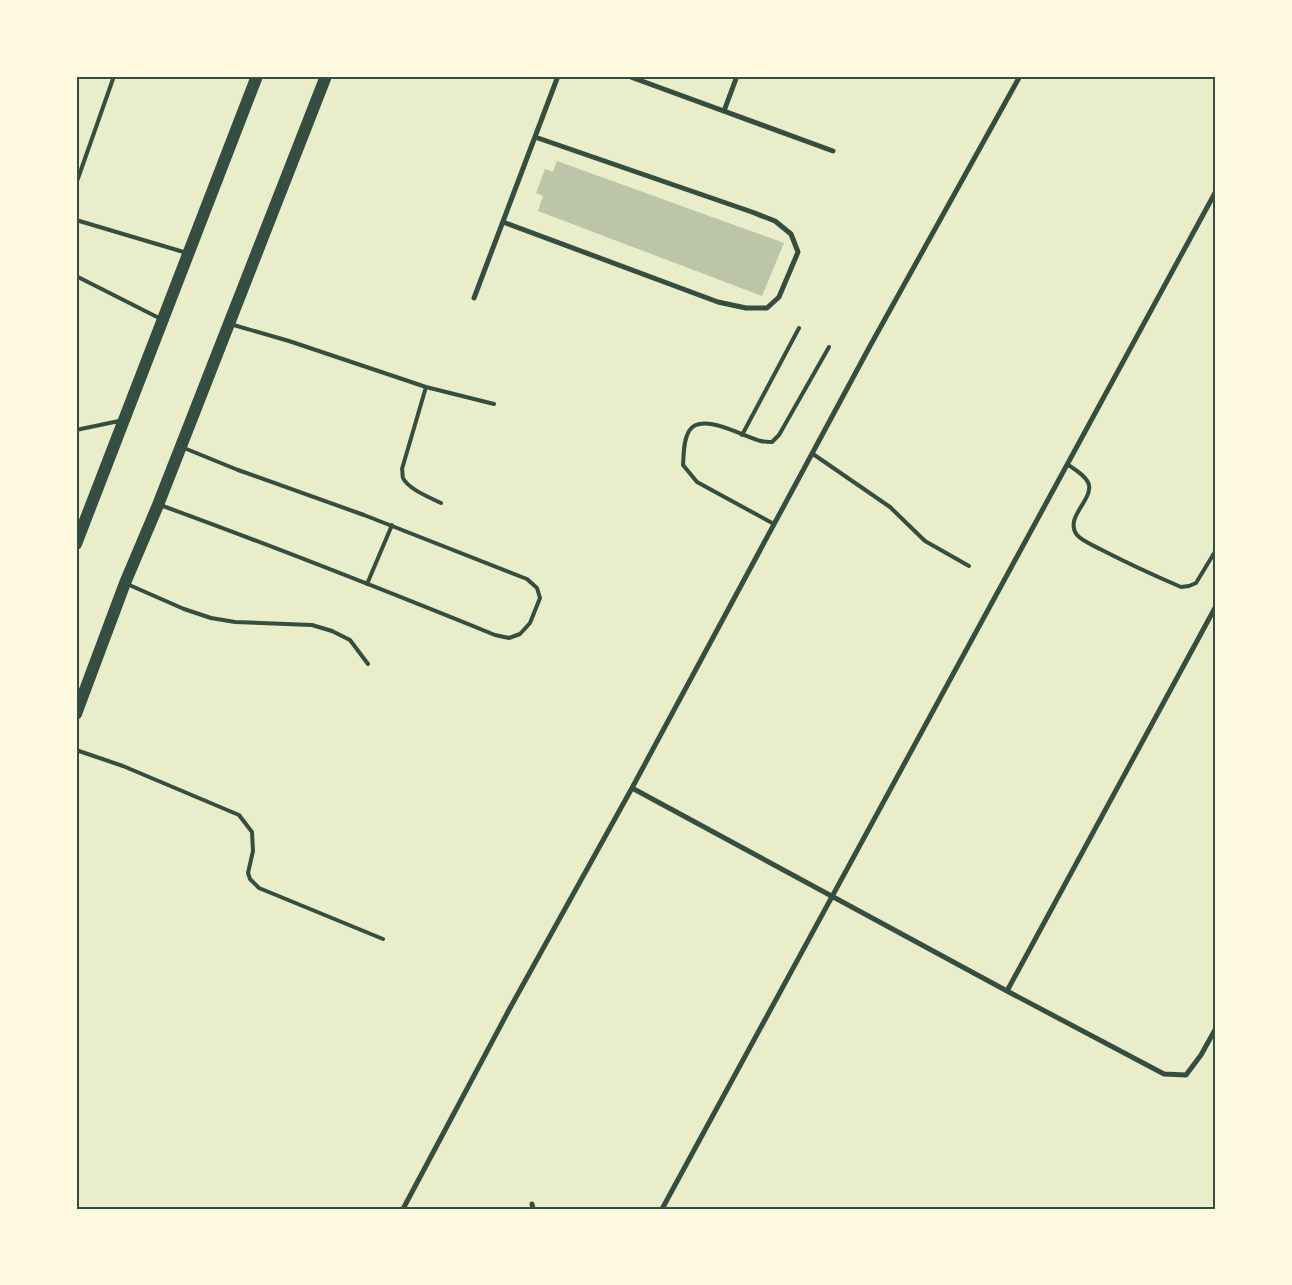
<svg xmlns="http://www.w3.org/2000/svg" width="1292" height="1285" font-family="Poppins,sans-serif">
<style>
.building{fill:#bcc5a7}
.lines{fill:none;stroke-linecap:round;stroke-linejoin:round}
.service{stroke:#344e41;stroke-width:4}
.minor{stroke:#344e41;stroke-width:5}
.primary{stroke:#344e41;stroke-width:12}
.neatline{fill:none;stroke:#344e41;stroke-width:2}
</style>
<rect width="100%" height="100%" fill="#e9edc9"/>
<!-- building -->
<path class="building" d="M557 161 784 243 762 296 538 211 543 196 536 193 545 169 553 172Z"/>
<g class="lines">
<!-- service -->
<path class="service" d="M76 184 114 76
M76 220 187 253
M76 276 161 319
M230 324 289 341 426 387 494 404
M426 387 402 469C403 472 402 475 403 478 408 489 431 498 441 503
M76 430 119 421
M742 435 799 328
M813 454 890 507 925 541 969 566
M1067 464C1074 469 1087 476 1089 485 1092 501 1064 518 1077 535 1081 540 1094 546 1100 549 1127 563 1153 575 1181 587L1189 586 1196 583 1216 550
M160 505C273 546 384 590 495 635L509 638 520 634 530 623 540 598 537 588 527 579 364 515 238 470 184 448
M774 524 697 482 683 465C684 454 683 441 689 431 701 411 744 437 761 441 764 442 769 442 772 442L779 435 829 347
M127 584 184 609 211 618 235 622 312 625 332 631 350 640 368 664
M367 584 392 525
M76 750 123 766 239 815 252 832 253 851 248 873 250 879 259 888 383 939"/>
<!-- minor -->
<path class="minor" d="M628 76 833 151
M724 111 737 76
M503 222 718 302 746 308H767L779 297 798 252 791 234 775 221 752 212 535 137
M474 298 558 76
M632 788 1007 991 1164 1074 1186 1075 1201 1055 1216 1028
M1007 991 1216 606
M532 1204 533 1209
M403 1209 510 1008 632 788 870 346 1020 76
M662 1209 1216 191"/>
<!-- primary -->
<path class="primary" d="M76 544 257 76
M76 714 125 583 158 505 326 76"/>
</g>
<!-- border -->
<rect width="1292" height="1285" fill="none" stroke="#fefae0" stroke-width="155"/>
<rect x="78" y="78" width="1136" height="1130" class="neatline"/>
</svg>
